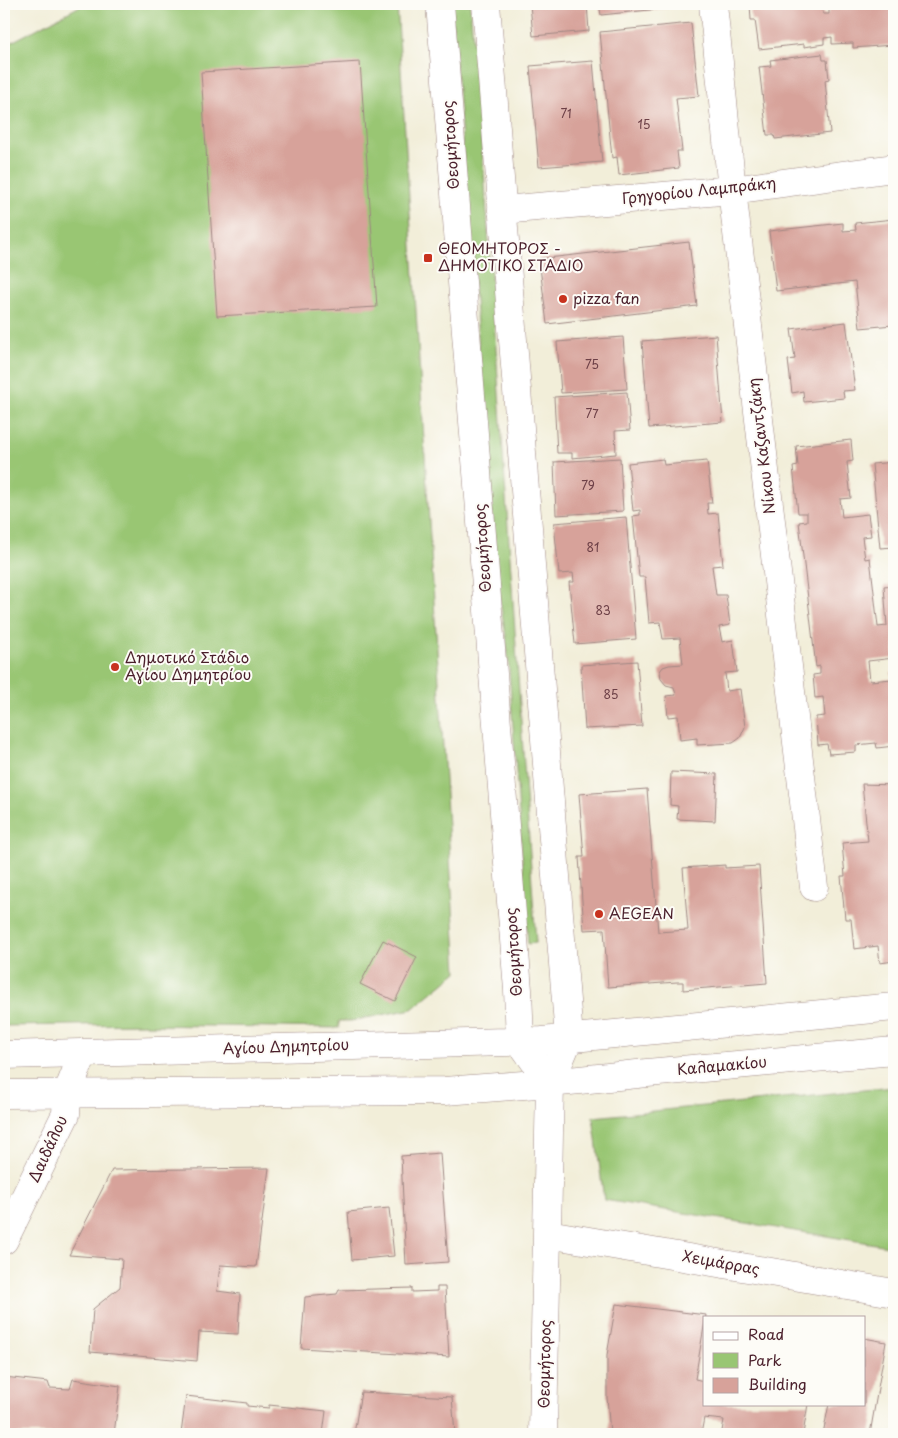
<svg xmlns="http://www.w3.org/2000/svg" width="898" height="1438" font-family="'Playpen Sans',sans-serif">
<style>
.green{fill:#99c673;stroke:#72724f}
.building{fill:#d7a29a}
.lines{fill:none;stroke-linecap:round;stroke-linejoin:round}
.street-casing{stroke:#9e8682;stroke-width:29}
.secondary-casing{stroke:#9e8682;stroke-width:29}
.street{stroke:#fff;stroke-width:28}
.secondary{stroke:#fff;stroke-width:28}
.poi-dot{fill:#c8321e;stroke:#fdfcf7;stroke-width:2}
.labels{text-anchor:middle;stroke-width:4;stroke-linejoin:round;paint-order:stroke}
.number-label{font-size:12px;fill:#6d4047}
.street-label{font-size:15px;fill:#4a1f2b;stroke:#fdfcf7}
.poi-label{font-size:15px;fill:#4a1f2b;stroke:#fdfcf7;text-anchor:start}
</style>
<rect width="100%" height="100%" fill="#fdfcf7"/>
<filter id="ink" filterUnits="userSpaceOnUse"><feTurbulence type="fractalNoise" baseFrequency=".02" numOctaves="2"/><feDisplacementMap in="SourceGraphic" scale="10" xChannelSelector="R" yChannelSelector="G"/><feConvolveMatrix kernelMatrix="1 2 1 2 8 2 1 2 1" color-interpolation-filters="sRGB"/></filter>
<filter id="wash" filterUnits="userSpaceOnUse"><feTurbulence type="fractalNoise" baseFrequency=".0096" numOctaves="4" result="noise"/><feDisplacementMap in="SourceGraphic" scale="20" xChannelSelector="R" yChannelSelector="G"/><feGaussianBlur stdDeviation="1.12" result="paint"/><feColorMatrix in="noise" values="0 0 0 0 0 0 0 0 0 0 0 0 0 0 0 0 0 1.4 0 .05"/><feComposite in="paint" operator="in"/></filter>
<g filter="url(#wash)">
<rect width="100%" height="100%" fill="#f2eed9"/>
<!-- green -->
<path class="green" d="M84 4H397L457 972 412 1009 351 1021H339V1028L146 1025V1024L4 1026V46Z
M451 4H470L485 185 536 943 528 944 509 669 506 636 499 596Z
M894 1087V1247L604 1200 593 1117Z"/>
<g id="blocks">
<!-- building -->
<path class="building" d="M530 4H587L589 31 533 36Z
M599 4H669V8L601 15Z
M750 4H822L823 14H829V4H894V31H892L893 45 853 48V43L832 44V37L824 38V44L804 47V44L759 49 755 20H751Z
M691 23 699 96 676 98 682 151H677L679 168 619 175 617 157 612 158 600 32Z
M822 54 823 60H827L829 79 825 80 830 133 775 139 774 135H767L759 67 771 66 770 60Z
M593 61 602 162 539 167 530 66Z
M360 62 377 307 217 316 201 72Z
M894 219V304H890L893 325 860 328 855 282 776 291 769 231 843 223V231L856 230 855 223Z
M689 242 697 306 547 324 539 259Z
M846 322 855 390 843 391 844 398 804 402 803 391 792 393 788 360 795 359 791 329Z
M716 335 723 422 649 428 642 341Z
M623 337 627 389 561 393 557 342Z
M627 392 630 430 615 431 616 454 572 458V453H557L554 397Z
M851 440 853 461 847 462 851 498 840 499 842 517 868 514 871 536 862 537 865 559 870 558 878 627 887 626 884 586 894 585V658L868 661 870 681 892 679 891 672H894V746L877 748 876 743 856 745V752L829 754 827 744 818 745 816 717 825 716 823 697 815 698 813 675 820 674V666L816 667 799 522 807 521V513H798L793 467 798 466 796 446Z
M620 458 623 511 556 515 554 462Z
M663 459 664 465 707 461 712 503H707L708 514 718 513 723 565 712 566 716 595H726L730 625 719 627 722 642 733 640 737 672 725 673 727 691 740 689 745 727 740 738 733 743 697 745V738L680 740 678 716 668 717 666 696 676 695 674 687 666 685 661 679 660 671 663 667 669 665 683 664 680 638 663 639 660 622 649 623 645 577H639L633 516 640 515V510L633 511 628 463Z
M894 462V547L880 548 872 464Z
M626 517 636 639 575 644 569 582H574L573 573 559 574 554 523Z
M637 661 642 726 585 729 581 665Z
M671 772 717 774 715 821 677 819 678 806 670 805Z
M862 784 894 785V961L880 963 878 946 854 949 851 919H845L841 876H845L842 843 868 841Z
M647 789 658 932 688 930 683 868 725 865V868L759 866 767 983 683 990V982H677L608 987 604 929 584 930 579 857H584L579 794Z
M383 940 417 957 395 1001 360 984Z
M440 1153 448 1262 406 1265 401 1156Z
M269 1168 256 1267 220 1265 217 1291 240 1294 238 1334 199 1332 197 1361 90 1352 93 1309 120 1287 122 1259 69 1255 112 1170Z
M389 1208 394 1256 352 1260 348 1212Z
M437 1287H445L449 1357 301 1348 305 1297 337 1294 339 1290 412 1288V1292L437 1291Z
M616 1304 706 1315 695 1379 704 1381V1404H808L803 1434H741L722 1431 724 1420 704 1418 701 1434H610L607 1397V1355Z
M864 1338 886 1342 870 1434H823L829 1404H864Z
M4 1377 48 1382 50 1388 70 1389 73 1379 120 1386 114 1434H4Z
M361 1392 452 1397 455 1434H354Z
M186 1396 247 1403V1406L269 1408V1405L326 1411 323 1434H181Z"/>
</g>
</g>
<g filter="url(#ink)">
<use href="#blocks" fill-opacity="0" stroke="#9e8682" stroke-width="1"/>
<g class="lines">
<!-- street casing -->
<g class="street-casing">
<path id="street" d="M713 4 732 190 814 887
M502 210 732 190 894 168
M520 1041 550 1083 543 1434
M548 1234 894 1293
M4 1240 66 1114 67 1094 83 1054"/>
</g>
<!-- secondary casing -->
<g class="secondary-casing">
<path id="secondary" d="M440 4 518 990 520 1041
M486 4 569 1038 550 1083
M4 1055 542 1041 894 1007
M4 1094 445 1091 550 1083 647 1073 894 1051"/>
</g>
<!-- street -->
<use href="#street" class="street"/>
<!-- secondary -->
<use href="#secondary" class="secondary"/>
</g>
</g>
<!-- markers -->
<g class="poi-dot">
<rect x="423" y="253" width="10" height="10" rx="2.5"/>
<circle cx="563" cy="299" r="5"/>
<circle cx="115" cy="667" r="5"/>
<circle cx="599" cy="914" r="5"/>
</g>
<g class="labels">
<!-- number labels -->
<g class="number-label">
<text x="566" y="118">71</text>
<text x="644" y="129">15</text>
<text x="592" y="369">75</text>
<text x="592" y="418">77</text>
<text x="588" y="490">79</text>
<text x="593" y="552">81</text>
<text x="603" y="615">83</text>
<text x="611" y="699">85</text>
</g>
<!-- street labels -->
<g class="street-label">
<text transform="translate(451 145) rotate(-94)" y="5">Θεομήτορος</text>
<text transform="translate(699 191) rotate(-6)" y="5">Γρηγορίου Λαμπράκη</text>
<text transform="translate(762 446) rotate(-97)" y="5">Νίκου Καζαντζάκη</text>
<text transform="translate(483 548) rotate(-94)" y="5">Θεομήτορος</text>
<text transform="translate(514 952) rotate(-94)" y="5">Θεομήτορος</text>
<text transform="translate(286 1047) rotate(-2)" y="5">Αγίου Δημητρίου</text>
<text transform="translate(722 1066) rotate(-5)" y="5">Καλαμακίου</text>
<text transform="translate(48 1149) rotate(-65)" y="5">Δαιδάλου</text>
<text transform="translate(721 1263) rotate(10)" y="5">Χειμάρρας</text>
<text transform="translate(545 1364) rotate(-89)" y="5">Θεομήτορος</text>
</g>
<!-- poi labels -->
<g class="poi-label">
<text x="438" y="254">ΘΕΟΜΗΤΟΡΟΣ -<tspan x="438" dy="17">ΔΗΜΟΤΙΚΟ ΣΤΑΔΙΟ</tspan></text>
<text x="573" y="304">pizza fan</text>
<text x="125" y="663">Δημοτικό Στάδιο<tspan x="125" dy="17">Αγίου Δημητρίου</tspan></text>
<text x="609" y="919">AEGEAN</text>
</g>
</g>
<!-- margin -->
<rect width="898" height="1438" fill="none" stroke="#fdfcf7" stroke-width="20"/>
<!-- legend -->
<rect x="703" y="1316" width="162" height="90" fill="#fdfcf7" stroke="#b5a4a5"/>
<rect x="713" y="1332" width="25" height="8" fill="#ffffff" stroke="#b5a4a5"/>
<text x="748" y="1340" font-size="15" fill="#4a1f2b">Road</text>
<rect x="713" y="1353" width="25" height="15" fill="#99c673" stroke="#b5a4a5"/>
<text x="748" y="1366" font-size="15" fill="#4a1f2b">Park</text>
<rect x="713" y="1378" width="25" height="15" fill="#d7a29a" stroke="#b5a4a5"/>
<text x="748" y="1390" font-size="15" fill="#4a1f2b">Building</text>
</svg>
